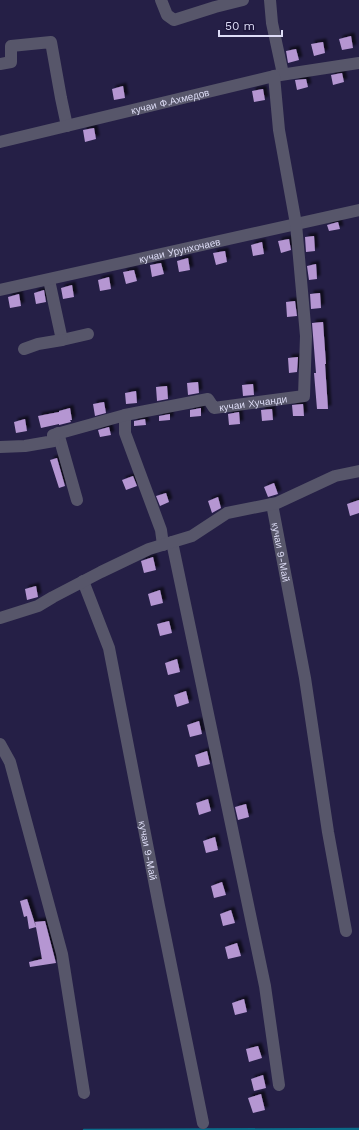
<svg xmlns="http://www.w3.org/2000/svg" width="359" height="1130" font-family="'Work Sans',sans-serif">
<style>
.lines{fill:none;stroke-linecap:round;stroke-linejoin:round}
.stream{stroke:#0a6a89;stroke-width:2.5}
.building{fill:#b596d2;filter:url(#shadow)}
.minor{stroke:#57566a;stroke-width:12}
.labels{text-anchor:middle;stroke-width:4;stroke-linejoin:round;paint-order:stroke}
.street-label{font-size:10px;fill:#dddcf6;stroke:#1c153b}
</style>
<defs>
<filter id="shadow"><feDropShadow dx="3.5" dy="-3.5" stdDeviation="1" flood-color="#0009"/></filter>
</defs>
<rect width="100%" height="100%" fill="#251f46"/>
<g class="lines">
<!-- stream -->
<path class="stream" d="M84 1130 359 1129"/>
</g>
<!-- building -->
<path class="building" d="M351 36 353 48 342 50 339 39Z
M323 42 325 53 314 56 311 44Z
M296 49 299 60 288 63 286 51Z
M342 73 344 82 333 85 331 75Z
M306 79 308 87 297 90 295 80Z
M123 86 125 98 114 100 112 89Z
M263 89 265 100 254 102 252 91Z
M94 128 96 139 85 142 83 130Z
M338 222 340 229 329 231 327 225Z
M314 236 315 251 306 252 305 237Z
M289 239 291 250 281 253 278 241Z
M262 242 264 254 253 256 251 245Z
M225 251 227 262 216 265 213 253Z
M188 258 190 270 179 272 177 261Z
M161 263 164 274 152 277 150 265Z
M316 264 317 279 309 280 307 266Z
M134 270 137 281 126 284 123 272Z
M109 277 111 289 100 291 98 280Z
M72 285 74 297 63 299 61 288Z
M44 290 46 302 36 304 34 293Z
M320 293 321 308 311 309 310 294Z
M19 294 21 306 10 308 8 297Z
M295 301 297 316 287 317 286 302Z
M323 322 326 364H325L328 409H317L314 373H316L312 323Z
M298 357 297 372 289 373 288 358Z
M198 382 199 393 188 395 187 383Z
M253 384 254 395 243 396 242 385Z
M167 386 168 399 157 401 156 387Z
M136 391 137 403 126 404 125 393Z
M104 402 106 413 95 416 93 404Z
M303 404 304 416H293L292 405Z
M70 408 72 420H70L71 422 59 425V424L41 428 38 416 59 412V411Z
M201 408V416L190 417V410Z
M272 409 273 420 262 421 261 410Z
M239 412 240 424 229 425 228 414Z
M170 414V420L159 421V416Z
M25 419 27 431 16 433 14 422Z
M145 419 146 425 134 426V421Z
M109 427 111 435 100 437 98 430Z
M57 458 65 486 59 488 50 460Z
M133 476 137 486 126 490 122 480Z
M274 483 278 494 268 497 264 487Z
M166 493 169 502 160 506 156 496Z
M218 497 221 508 212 513 208 501Z
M359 500V513L350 516 347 504Z
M153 557 156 570 144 573 141 561Z
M36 586 38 597 27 600 25 589Z
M160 590 163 603 151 606 148 594Z
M169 621 172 633 160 636 157 624Z
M177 659 180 672 168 675 165 663Z
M186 691 189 703 177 707 174 695Z
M199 721 202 734 190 737 187 725Z
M207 751 210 764 198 767 195 755Z
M208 799 211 811 199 815 196 803Z
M246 804 249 817 238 820 235 807Z
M215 837 218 850 206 853 203 841Z
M222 882 226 895 214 898 211 886Z
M27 899 36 927 29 929 27 916 24 917 20 901Z
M231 910 235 923 223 926 220 914Z
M45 921 56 963 30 967 29 962 42 959 35 922Z
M237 943 241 956 228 959 225 947Z
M244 999 247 1012 235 1015 232 1003Z
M258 1046 262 1058 249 1062 246 1049Z
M263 1075 266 1088 254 1091 251 1079Z
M261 1094 265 1110 253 1113 248 1098Z"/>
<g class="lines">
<!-- minor -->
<g class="minor">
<path d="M161 0 167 15 174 20 215 7 243 0"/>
<path d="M270 0 272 23 283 74"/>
<path d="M0 64 11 62V46L51 42 61 98 67 126"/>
<path id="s1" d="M0 142 274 76 359 63"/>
<path d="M49 280 62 340 88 334"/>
<path id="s2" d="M0 290 359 210"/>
<path d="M24 349 38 344 62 340"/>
<path d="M125 415V433L161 530 163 545"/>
<path d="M58 433 77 500"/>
<path id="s3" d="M0 447 25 446 54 441 53 435 125 415 208 399 214 408 304 396 306 336 296 224 279 130 274 76"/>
<path id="s4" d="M272 504 305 678 328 832 346 931"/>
<path d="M172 542 265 986 279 1085"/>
<path id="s5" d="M83 581 109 648 159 906 203 1123"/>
<path d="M0 618 38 606 53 597 101 572 149 549 192 536 227 513 277 503 335 476 359 471"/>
<path d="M0 744 10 762 62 954 84 1093"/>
</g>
</g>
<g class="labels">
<!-- street labels -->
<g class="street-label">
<text dy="4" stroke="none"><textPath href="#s1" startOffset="175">кучаи Ф.Ахмедов</textPath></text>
<text dy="4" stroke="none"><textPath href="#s2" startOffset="184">кучаи Урунхочаев</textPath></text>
<text dy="4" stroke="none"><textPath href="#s3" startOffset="270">кучаи Хучанди</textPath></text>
<text dy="4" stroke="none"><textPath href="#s4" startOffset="49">кучаи 9-Май</textPath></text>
<text dy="4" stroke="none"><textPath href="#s5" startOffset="278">кучаи 9-Май</textPath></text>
</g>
</g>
<!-- scale -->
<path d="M219 30v6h63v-6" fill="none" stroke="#dddcf6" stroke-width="2"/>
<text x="225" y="30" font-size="12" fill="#dddcf6" stroke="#1c153b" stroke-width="3" paint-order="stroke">50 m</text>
</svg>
